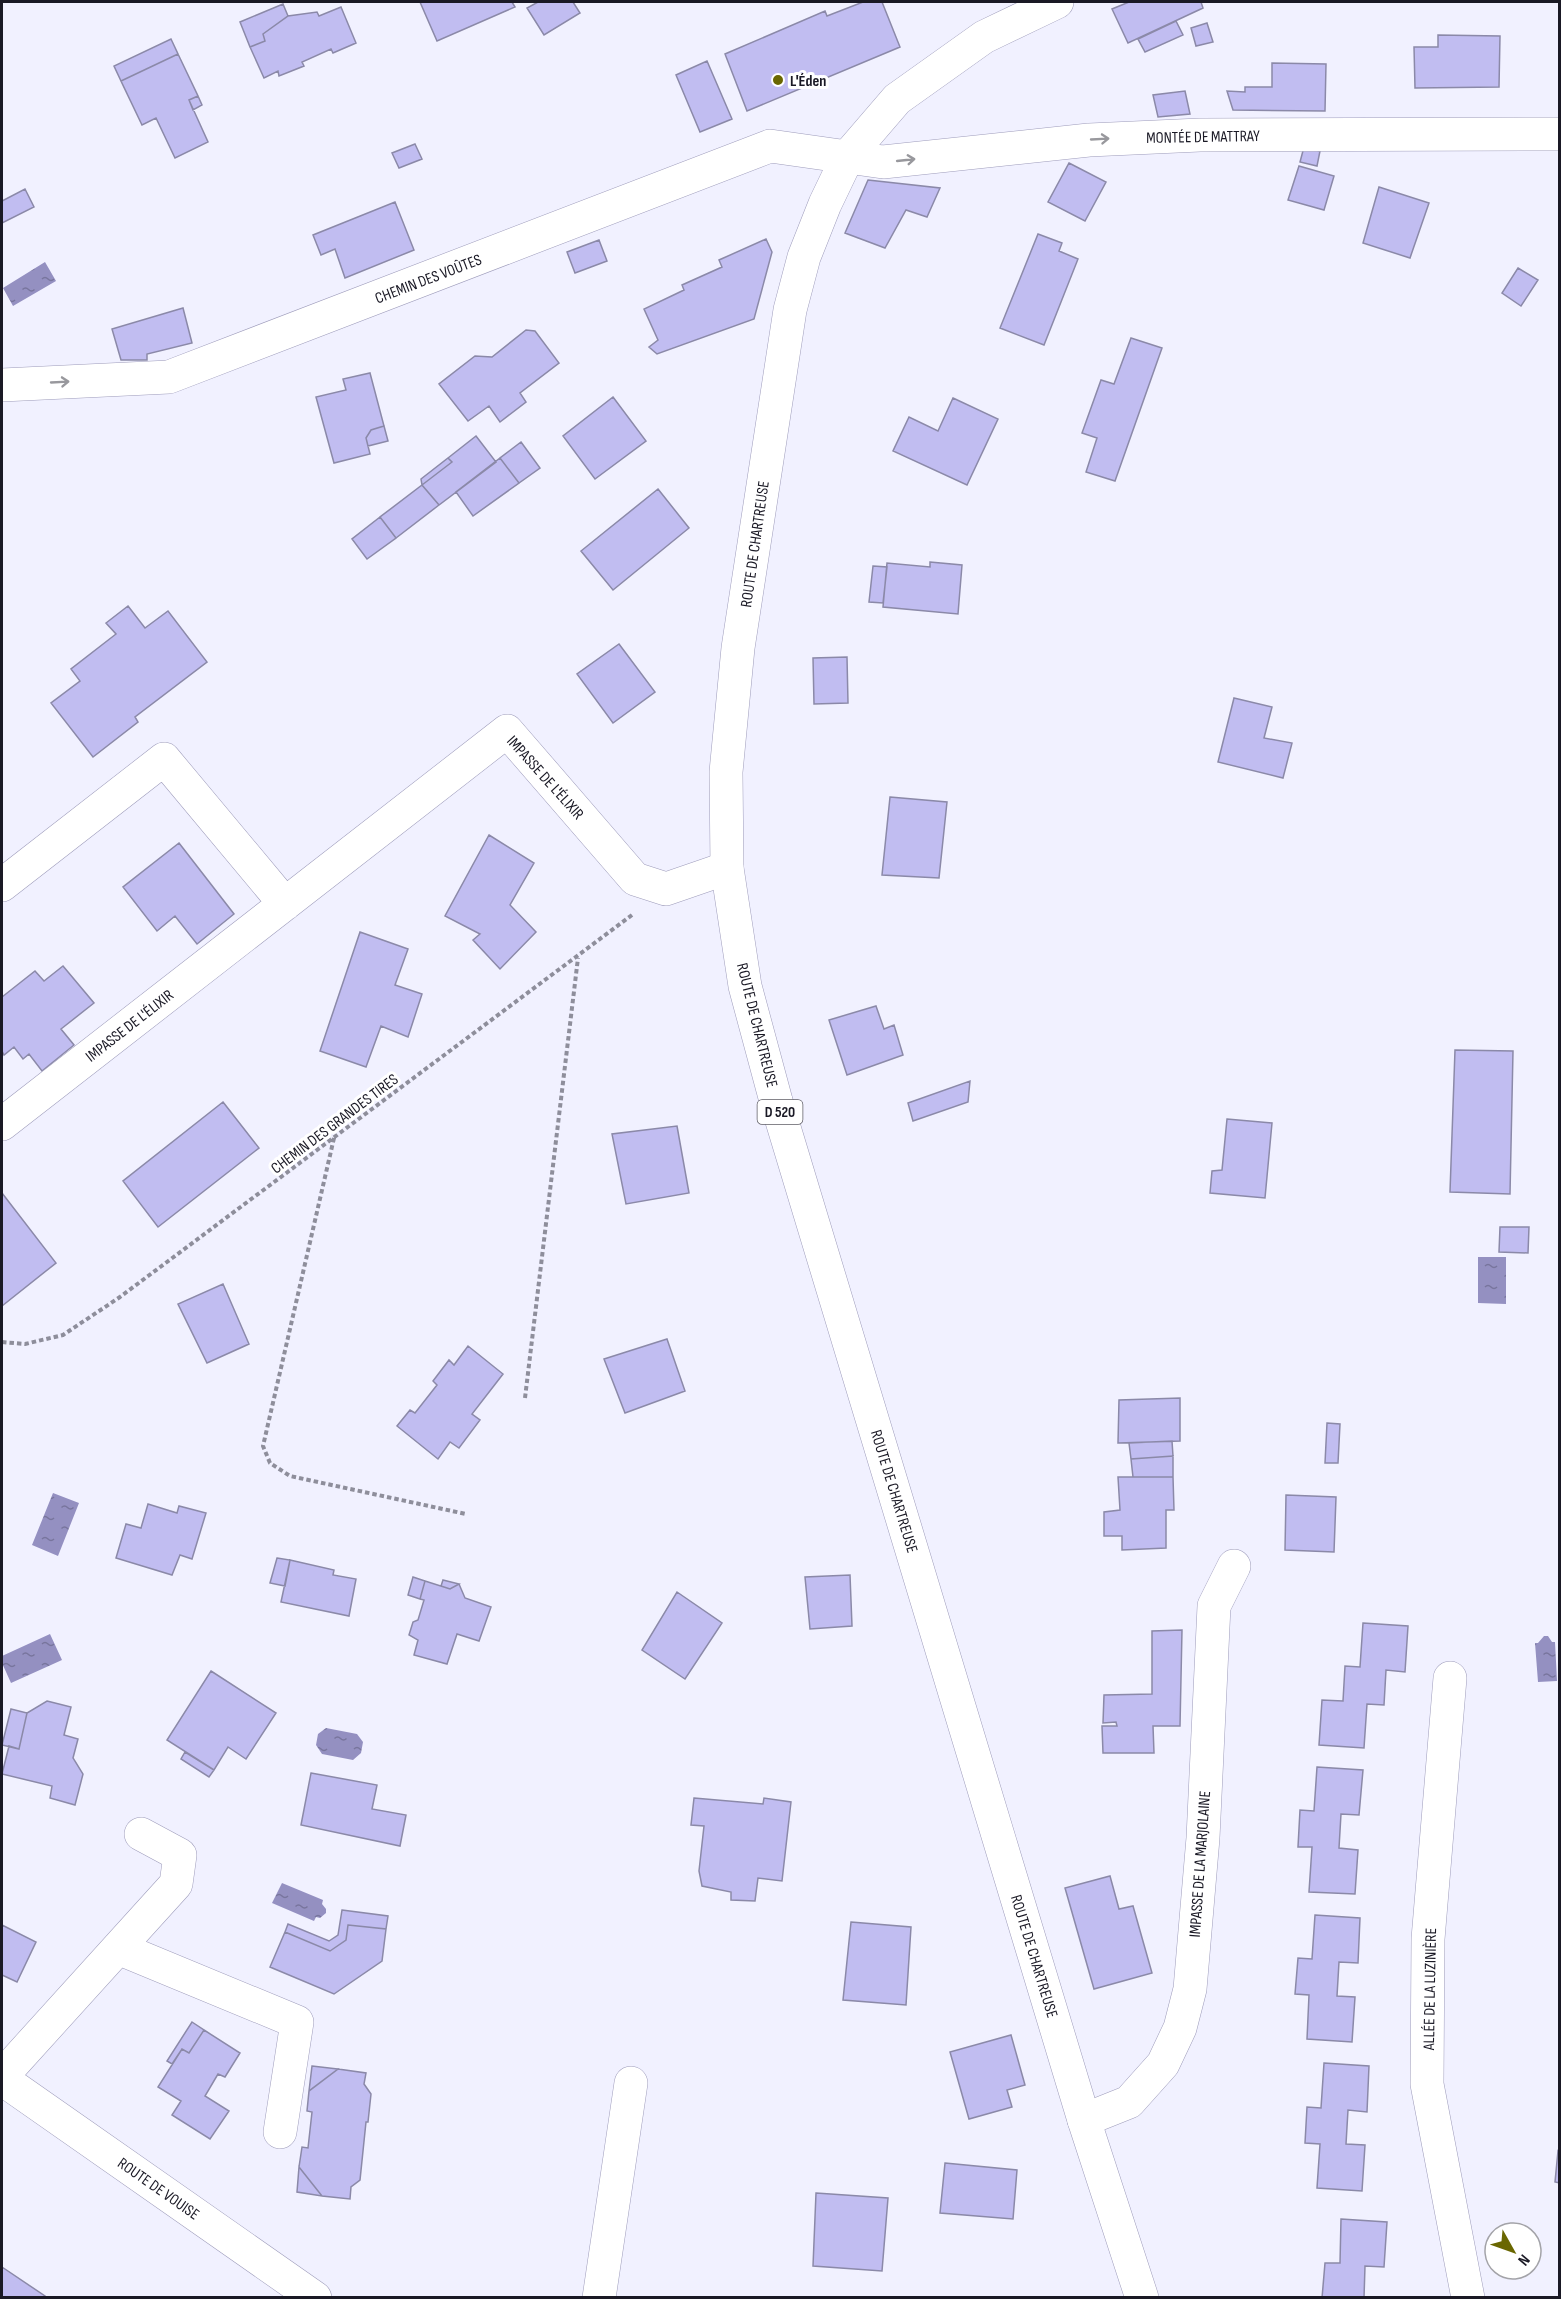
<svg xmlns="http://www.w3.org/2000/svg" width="1561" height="2299" font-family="'Sofia Sans Condensed',sans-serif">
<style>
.water{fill:url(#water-ripples)}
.building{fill:#c1bdf1;stroke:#8b89a8;stroke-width:1.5}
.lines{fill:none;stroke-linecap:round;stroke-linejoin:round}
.minor-casing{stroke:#9e9cbb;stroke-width:34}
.major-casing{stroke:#9e9cbb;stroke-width:34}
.path{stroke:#8e8e9b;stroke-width:4;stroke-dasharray:4.5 3;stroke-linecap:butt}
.minor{stroke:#fff;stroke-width:33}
.major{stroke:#fff;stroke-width:33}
.oneway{stroke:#98989d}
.poi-dot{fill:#6a6701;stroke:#fff;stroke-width:2}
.labels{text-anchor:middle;stroke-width:6;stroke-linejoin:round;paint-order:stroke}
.shield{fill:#fff;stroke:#5f5e66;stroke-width:1.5}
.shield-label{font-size:15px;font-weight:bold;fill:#1a1925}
.poi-label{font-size:16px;font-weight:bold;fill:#1a1925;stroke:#fff;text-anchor:start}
.street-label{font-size:16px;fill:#1a1925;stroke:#fff}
</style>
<defs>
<pattern id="water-ripples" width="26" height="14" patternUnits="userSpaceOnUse" patternTransform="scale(1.5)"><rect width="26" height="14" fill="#9490c1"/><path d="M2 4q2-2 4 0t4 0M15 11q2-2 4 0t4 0" fill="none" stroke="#78759d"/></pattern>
</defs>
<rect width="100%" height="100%" fill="#f1f1ff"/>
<!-- water -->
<path class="water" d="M45 262 56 281 13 306 3 288Z
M1478 1257H1506V1304L1478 1303Z
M53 1493 79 1503 58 1556 32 1545Z
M50 1634 62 1660 11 1683 2 1663V1656Z
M1544 1636H1548L1552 1642H1555L1557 1681 1538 1682 1535 1643H1538Z
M326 1728 357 1734 363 1742 361 1753 353 1760 322 1754 316 1745 318 1734Z
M282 1883 323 1900 322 1904 326 1909V1913L320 1918 316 1917 314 1921 272 1903Z"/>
<!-- building -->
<path class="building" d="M420 2H512L515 7 437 41Z
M538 2H573L580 13 544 35 527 8Z
M863 2H882L900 47 747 111 725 54 825 11 827 16Z
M1129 2H1201L1203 8 1128 43 1112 9Z
M283 4 288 16 263 34 265 41 250 47 240 22Z
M341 7 356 43 333 53 331 49 302 62 304 66 279 76 278 71 264 78 250 47 265 41 263 34 288 16 317 12 319 16Z
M1176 21 1183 35 1145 52 1138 39Z
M1207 23 1213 42 1196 46 1191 28Z
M1438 35 1500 36 1499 87 1415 88 1414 47H1438Z
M171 39 178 54 121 81 114 66Z
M178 54 198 96 189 100 208 142 175 158 156 118 142 125 121 81Z
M707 61 732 119 700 132 676 75Z
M1272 63 1326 64 1325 111 1233 110 1227 91 1245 92V87H1272Z
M1185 91 1190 114 1158 117 1153 95Z
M198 96 202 105 193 110 189 100Z
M415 144 422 159 399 168 392 153Z
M1304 147 1320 151 1317 166 1300 162Z
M1069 163 1106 182 1085 221 1048 202Z
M1299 166 1334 176 1324 210 1288 200Z
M868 180 940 188 927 217 906 210 885 248 845 233Z
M1379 187 1429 203 1410 258 1363 243Z
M25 189 34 207 2 223V201Z
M395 202 414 250 345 278 335 249 321 255 313 235Z
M1038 234 1062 243 1059 251 1078 259 1044 345 1000 328Z
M766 239 772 252 754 319 657 354 649 347 658 340 644 309 684 290 682 285 722 267 719 260Z
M599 240 607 261 575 273 567 252Z
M1518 268 1538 280 1521 306 1502 293Z
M183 308 192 343 147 354V360H121L112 329Z
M526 330 535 331 559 363 520 393 526 402 500 422 489 406 468 421 439 384 475 356 492 357Z
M1131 338 1162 348 1115 481 1086 472 1097 438 1082 433 1101 380 1114 384Z
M370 373 384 426 371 430 366 438 370 454 334 463 316 397 346 390 343 379Z
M613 397 646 441 595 479 563 436Z
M953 398 998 419 967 485 893 451 909 417 938 431Z
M384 426 388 441 368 446 366 438 371 430Z
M476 436 496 462 439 505 422 485 452 462 448 458Z
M521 442 540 468 519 483 500 458Z
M448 458 452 462 422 485 421 479Z
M500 458 519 483 473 516 456 492Z
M422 485 439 505 396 538 380 517Z
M658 489 689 528 613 590 581 551Z
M380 517 396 538 367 559 352 539Z
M930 562 962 565 958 614 883 607 887 563 930 567Z
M873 566 887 567 883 603 869 602Z
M128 606 145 628 168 611 207 662 135 717 138 722 93 757 51 703 80 681 71 669 116 634 106 623Z
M619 644 655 692 613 723 577 674Z
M847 657 848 703 814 704 813 658Z
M1234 698 1272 707 1264 738 1292 743 1283 778 1218 762Z
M890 797 947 802 939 878 882 875Z
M489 835 534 863 510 905 536 932 500 969 473 940 480 934 445 916Z
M179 843 234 914 197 944 175 916 157 931 123 887Z
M360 932 408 949 395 985 422 994 408 1037 381 1026 366 1067 320 1051Z
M63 966 94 1003 61 1029 74 1045 42 1071 29 1054 23 1059 14 1047 4 1055 2 1051V997L35 971 44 981Z
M876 1006 884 1029 894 1025 903 1055 847 1075 829 1020Z
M1455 1050 1513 1051 1510 1194 1450 1192Z
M970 1081 968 1102 913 1121 908 1103Z
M223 1102 259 1148 158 1227 123 1181Z
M1227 1119 1272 1123 1265 1198 1210 1193 1212 1171 1222 1170Z
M677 1126 689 1193 626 1204 612 1134Z
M2 1193 56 1263 2 1306Z
M1500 1227H1529L1528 1253 1499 1252Z
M223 1284 249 1344 207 1363 178 1304Z
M667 1339 685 1391 625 1413 604 1359Z
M468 1346 503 1374 472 1414 480 1420 459 1448 450 1442 438 1459 397 1426 410 1410 415 1413 437 1385 433 1381 449 1360 454 1365Z
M1180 1398V1441L1118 1443 1119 1400Z
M1327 1423 1340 1424 1338 1463H1325Z
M1172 1441 1173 1456 1131 1459 1129 1443Z
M1173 1456V1477H1133L1131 1459Z
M1118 1477H1173L1174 1510H1166V1548L1122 1550V1536H1104V1512L1120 1510Z
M1286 1495 1336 1497 1334 1552 1285 1550Z
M148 1504 177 1513 179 1506 206 1513 192 1559 180 1555 172 1575 116 1558 126 1524 141 1528Z
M277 1558 290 1560 285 1586 270 1583Z
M290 1560 334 1570 333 1575 356 1579 349 1616 281 1602Z
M850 1575 852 1626 810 1629 805 1577Z
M413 1577 425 1581 420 1599 408 1595Z
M443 1580 459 1584 450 1589 441 1586Z
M425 1581 450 1589 459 1584 465 1598 491 1607 479 1641 457 1634 447 1664 414 1655 418 1640 409 1635 413 1622 418 1620 424 1600 420 1599Z
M677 1592 722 1623 685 1679 642 1650Z
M1363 1623 1408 1626 1405 1672 1386 1670 1384 1705 1367 1704 1364 1748 1319 1745 1322 1700 1343 1701 1345 1666 1360 1667Z
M1182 1630 1180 1726H1153L1154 1753H1103L1102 1726H1117L1116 1722 1103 1723 1104 1695 1152 1694V1631Z
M211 1671 276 1713 246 1759 228 1747 214 1770 167 1740Z
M47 1701 71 1707 64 1735 78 1739 73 1758 83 1774 75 1805 50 1798 52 1786 2 1774 9 1746 19 1749 27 1713Z
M11 1709 27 1713 19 1749 2 1745Z
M185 1752 214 1770 209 1777 181 1759Z
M1317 1767 1363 1770 1359 1815 1341 1814 1339 1848 1358 1850 1355 1894 1309 1892 1312 1847H1298L1300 1810 1314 1811Z
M311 1773 377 1785 372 1809 406 1815 400 1846 301 1825Z
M694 1798 763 1804 764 1798 791 1802 782 1881 758 1878 755 1901 731 1900V1892L702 1886 699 1871 704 1826 691 1825Z
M1110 1876 1119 1909 1133 1906 1152 1973 1094 1989 1065 1888Z
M342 1910 388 1916 386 1929 348 1925 346 1940 330 1951 285 1932 288 1924 329 1941 338 1935Z
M1315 1915 1360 1918 1358 1963 1339 1962 1337 1996 1355 1997 1352 2042 1307 2039 1309 1995 1295 1994 1298 1958 1312 1959Z
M851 1922 911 1927 906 2005 843 2000Z
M2 1925 36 1942 17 1982 2 1975Z
M348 1925 386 1929 382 1961 334 1994 270 1967 285 1932 330 1951 346 1940Z
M192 2022 204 2030 189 2053 182 2049 172 2064 167 2061Z
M204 2030 240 2053 225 2077 218 2074 205 2096 229 2111 210 2139 172 2115 181 2101 158 2087 182 2049 189 2053Z
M1011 2035 1025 2085 1007 2090 1012 2107 969 2119 950 2052Z
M1324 2063 1369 2066 1367 2112 1348 2110 1346 2144 1365 2145 1362 2191 1317 2188 1320 2144 1305 2143 1307 2107 1321 2108Z
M312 2066 338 2069 309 2091Z
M338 2069 366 2073 364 2084 371 2094 368 2122H366L360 2180 351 2187 350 2199 322 2196 299 2167 302 2147 308 2148 312 2112 307 2111 309 2091Z
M1558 2151 1560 2153V2183L1555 2182Z
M945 2163 1017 2170 1013 2219 940 2213Z
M299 2167 322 2196 297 2192Z
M816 2193 888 2198 882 2271 813 2266Z
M1341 2219 1387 2222 1384 2267 1365 2266 1364 2298H1322L1325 2263H1340Z
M2 2267 45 2296 44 2298H2Z"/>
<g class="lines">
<!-- minor casing -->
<g class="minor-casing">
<path id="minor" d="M2 385 169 377 770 146 883 162 1089 140 1200 135 1560 134
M2 885 164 759 285 904
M2 1124 507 731 635 879 666 889 727 868
M1450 1678 1428 1939 1427 2084 1468 2298
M118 1948 297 2022 280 2132
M2 2076 176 1884 180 1855 141 1834
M2 2079 315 2298
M1084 2120 1129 2102 1163 2064 1180 2028 1190 1989 1203 1838 1214 1606 1234 1566
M599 2298 631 2083"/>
</g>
<!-- major casing -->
<g class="major-casing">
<path id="major" d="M1057 2 984 37 897 99 848 156 825 204 804 257 790 310 738 648 726 772 727 868 745 986 776 1101 1084 2120 1142 2298"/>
</g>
<!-- path -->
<path class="path" d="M334 1138 263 1446 270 1463 290 1476 466 1514
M2 1342 25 1344 63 1335 120 1297 632 915
M525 1398 578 958"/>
<!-- minor -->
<use href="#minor" class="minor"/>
<!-- major -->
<use href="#major" class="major"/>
</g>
<!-- one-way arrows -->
<defs><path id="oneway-shaft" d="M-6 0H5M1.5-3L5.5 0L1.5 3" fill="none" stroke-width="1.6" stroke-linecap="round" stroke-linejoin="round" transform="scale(1.5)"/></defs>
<g class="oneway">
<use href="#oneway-shaft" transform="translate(1100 139) rotate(-3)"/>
<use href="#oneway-shaft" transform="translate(906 160) rotate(-6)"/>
<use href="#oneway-shaft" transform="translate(60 382) rotate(-3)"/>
</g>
<!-- markers -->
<circle class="poi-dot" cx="778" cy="80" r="6"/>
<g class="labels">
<!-- shield labels -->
<rect class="shield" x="757.5" y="1100" width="45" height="24" rx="4.5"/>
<g class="shield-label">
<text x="780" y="1117">D 520</text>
</g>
<!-- poi labels -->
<g class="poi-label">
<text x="790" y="86">L'Éden</text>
</g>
<!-- street labels -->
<g class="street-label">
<text transform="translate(1203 136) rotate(-1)" y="6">MONTÉE DE MATTRAY</text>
<text transform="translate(428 278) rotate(-21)" y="6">CHEMIN DES VOÛTES</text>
<text transform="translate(754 544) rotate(-82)" y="6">ROUTE DE CHARTREUSE</text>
<text transform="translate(546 777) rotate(48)" y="6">IMPASSE DE L'ÉLIXIR</text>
<text transform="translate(129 1025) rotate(-38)" y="6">IMPASSE DE L'ÉLIXIR</text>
<text transform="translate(758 1025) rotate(76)" y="6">ROUTE DE CHARTREUSE</text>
<text transform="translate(334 1123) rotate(-37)" y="6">CHEMIN DES GRANDES TIRES</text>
<text transform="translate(895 1491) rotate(73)" y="6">ROUTE DE CHARTREUSE</text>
<text transform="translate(1199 1864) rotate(-86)" y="6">IMPASSE DE LA MARJOLAINE</text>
<text transform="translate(1035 1956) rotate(73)" y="6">ROUTE DE CHARTREUSE</text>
<text transform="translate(1429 1989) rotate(-89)" y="6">ALLÉE DE LA LUZINIÈRE</text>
<text transform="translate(159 2188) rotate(35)" y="6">ROUTE DE VOUISE</text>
</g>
</g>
<!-- border -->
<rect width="1561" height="2299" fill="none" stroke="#1a1925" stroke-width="6"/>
<!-- north arrow -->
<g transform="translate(1513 2251) rotate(130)"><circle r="28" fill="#ffffff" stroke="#a3a3a8" stroke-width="1.5"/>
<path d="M0-4.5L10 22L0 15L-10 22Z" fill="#6a6701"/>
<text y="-9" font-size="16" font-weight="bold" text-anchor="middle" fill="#1a1925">N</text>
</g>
</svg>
